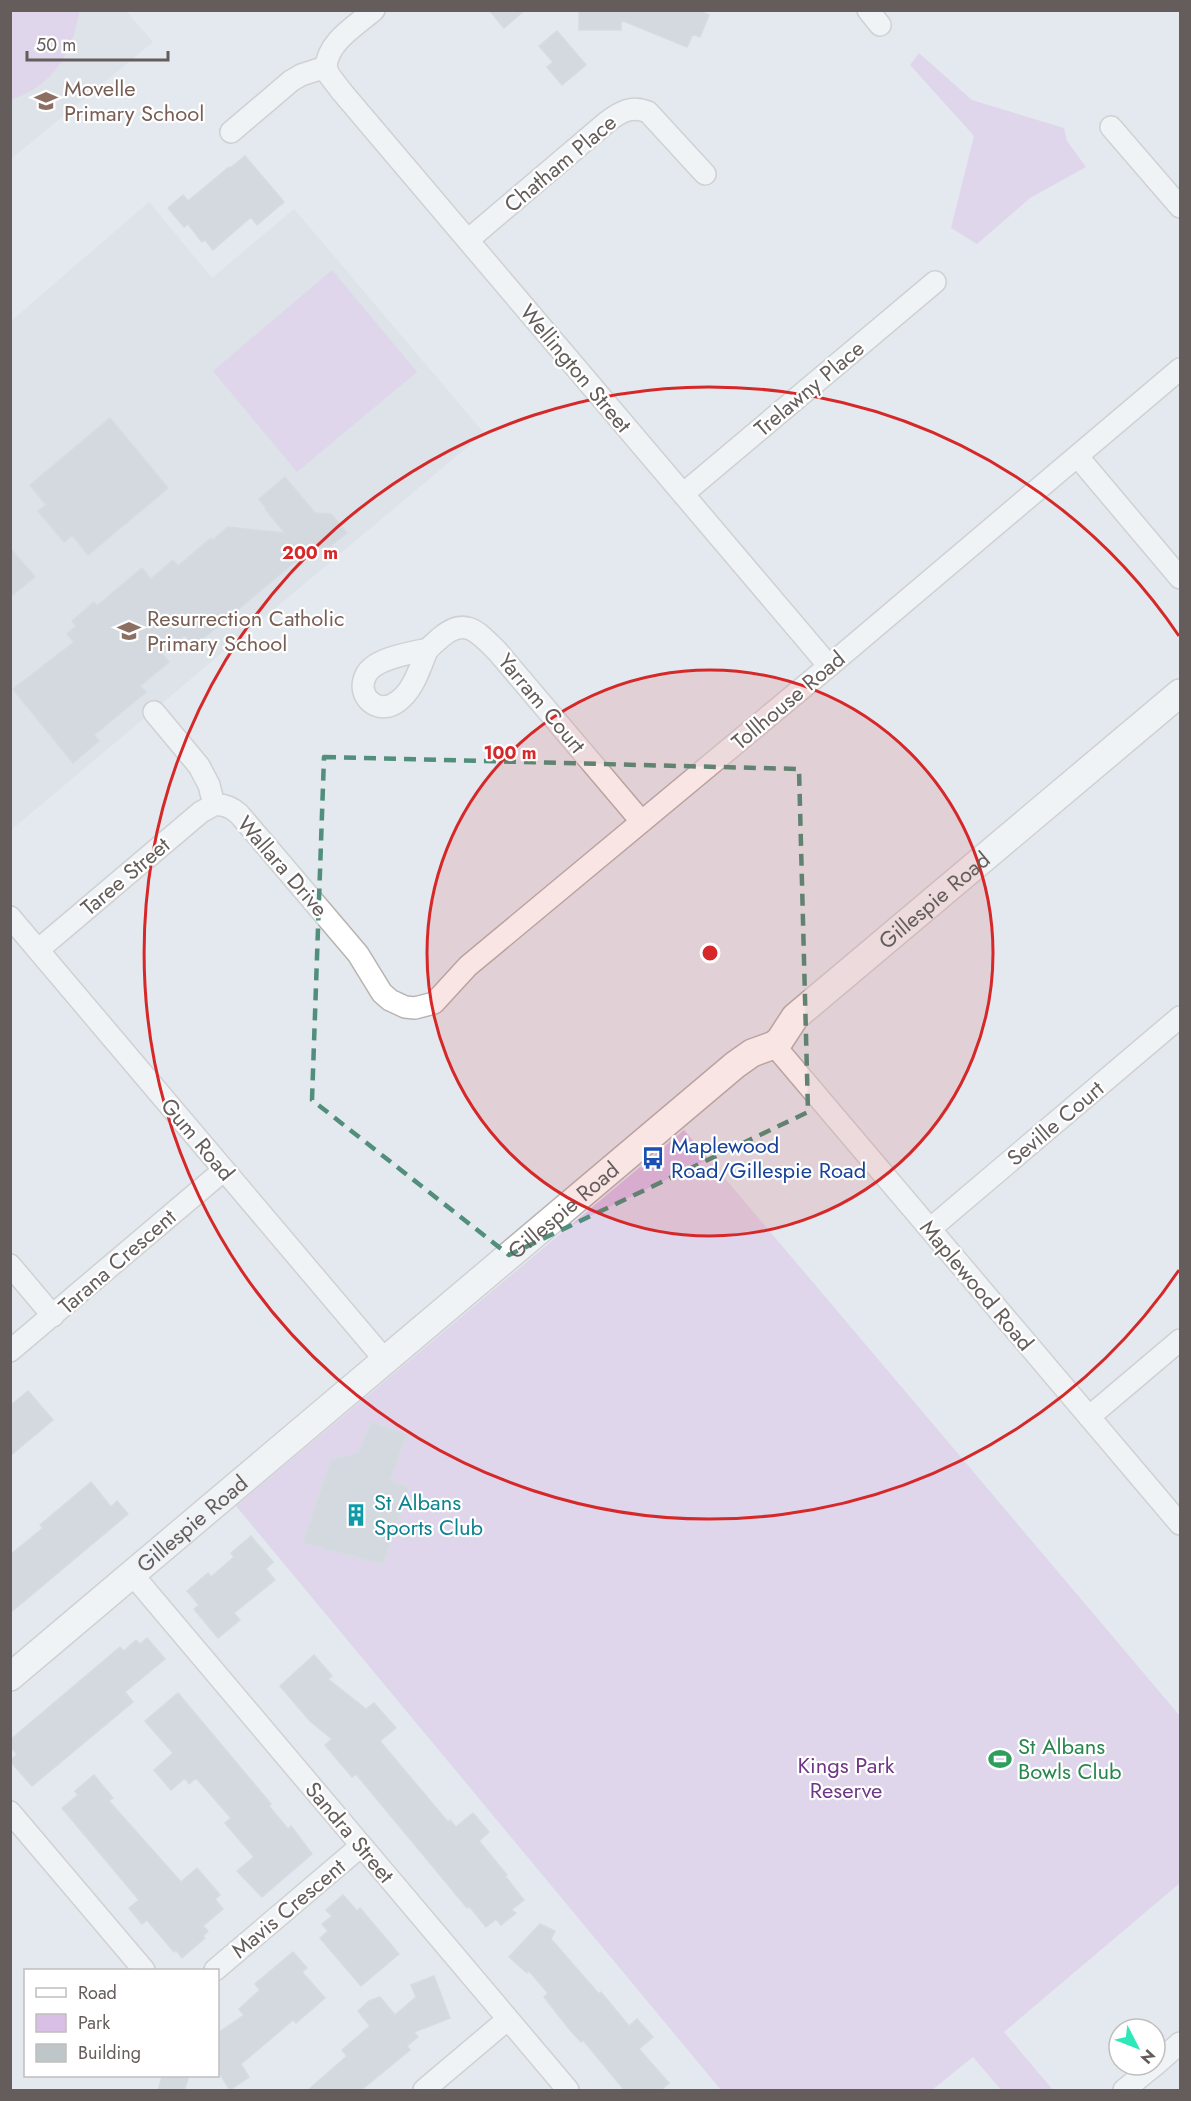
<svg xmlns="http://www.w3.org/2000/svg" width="1191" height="2101" font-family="Jost,sans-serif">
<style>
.education{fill:#d4dbe0}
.green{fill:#d9bfe6}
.building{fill:#bfc6c9;stroke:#c1cdd3;stroke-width:1.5}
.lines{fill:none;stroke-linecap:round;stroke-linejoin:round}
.minor-casing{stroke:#b8b3b1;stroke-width:24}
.tertiary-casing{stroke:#b8b3b1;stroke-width:30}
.minor{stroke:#fff;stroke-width:21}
.tertiary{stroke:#fff;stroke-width:27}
.marked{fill:none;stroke:#518e7b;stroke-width:4.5;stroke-dasharray:12 8;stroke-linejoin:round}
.ring{fill:none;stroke:#d62828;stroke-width:3}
.labels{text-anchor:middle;stroke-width:4.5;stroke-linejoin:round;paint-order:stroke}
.education-label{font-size:22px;fill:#785e54;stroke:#fff;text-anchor:start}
.street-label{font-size:22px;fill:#645d5b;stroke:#fff}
.transit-label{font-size:22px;fill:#164399;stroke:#fff;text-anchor:start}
.culture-label{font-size:22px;fill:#0d838f;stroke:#fff;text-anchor:start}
.leisure-label{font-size:22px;fill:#27864d;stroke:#fff;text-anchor:start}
.park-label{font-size:22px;fill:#703688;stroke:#fff}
.centre{fill:#d62828;stroke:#fff;stroke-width:3}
.ring-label{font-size:18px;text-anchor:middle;font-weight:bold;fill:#d62828;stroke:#fff;stroke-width:4.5;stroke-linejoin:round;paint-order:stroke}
</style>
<rect width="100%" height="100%" fill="#e3e9ee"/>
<!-- education -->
<path class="education" d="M11 11H126L153 42 11 159Z
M149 202 212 278 294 209 484 433 11 830 10 322Z"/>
<!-- green -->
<path class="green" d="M11 10 79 12C72 55 53 85 11 100Z
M919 53 972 100 1064 128 1067 141 1086 167 1030 198 977 244 951 228 974 136 910 65Z
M332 270 417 372 297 472 213 371Z
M684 1130 1180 1716V1883L1004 2032 1053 2090H1001L973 2057 932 2090H721L236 1506Z"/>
<!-- building -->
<path class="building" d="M489 10H525L504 28Z
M579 10H697L709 15 700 37 693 34 687 47 621 20V30H579Z
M557 31 586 65 562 85 547 67 553 62 539 46Z
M245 156 284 202 257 225 251 217 213 250 205 240 202 242 188 224 184 227 168 208 183 195 188 201 229 167 230 168Z
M110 418 168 488 88 555 72 535 64 542 38 511 46 505 30 485Z
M285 477 315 513 331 514 347 533 328 548 313 547 194 646 185 635 162 654 169 662 140 686 146 692 94 735 99 741 73 763 13 689 74 642 67 634 76 626 72 621 94 602 97 606 142 568 151 579 173 560 178 566 211 538 213 540 228 527 285 533 265 509 266 508 259 499Z
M10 548 35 577 10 597Z
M28 1391 53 1420 10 1456V1406Z
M371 1422 406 1435 390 1480 409 1488 383 1564 303 1543 331 1460 359 1453Z
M91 1482 111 1507 117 1501 128 1514 10 1613V1555L43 1528 40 1525Z
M251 1536 273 1562 266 1569 275 1580 234 1613 240 1620 218 1638 194 1609 199 1605 187 1591 208 1573 211 1577 234 1557 231 1553Z
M147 1638 165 1659 125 1692 133 1702 32 1786 10 1761 17 1754 10 1747V1740L120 1647 124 1651 136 1640 140 1644Z
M314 1655 332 1676 328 1679 366 1709 374 1703 396 1728 380 1741 448 1822 450 1820 456 1827 473 1813 489 1832 479 1841 507 1875 505 1876 524 1900 511 1910 516 1913 501 1925 496 1919 486 1927 469 1906 467 1908 356 1774 352 1777 325 1745 332 1739 310 1721 280 1686Z
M178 1693 271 1804 269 1806 288 1829 291 1826 312 1854 262 1897 237 1871 254 1857 225 1823 231 1818 196 1778 189 1784 185 1778 171 1790 154 1770 173 1753 145 1721Z
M94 1775 113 1798 109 1801 181 1882 197 1868 220 1895 215 1899 223 1909 203 1926 208 1931 203 1936 205 1938 182 1958 176 1950 174 1952 147 1920 142 1924 129 1908 139 1900 62 1808 78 1795 75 1791Z
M343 1895 357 1911 360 1908 399 1954 361 1986 320 1938 328 1931 322 1924 332 1916 326 1910Z
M540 1924 555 1931 551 1939 599 1994 601 1992 629 2026 637 2019 653 2037 639 2049 669 2083 660 2091H625L583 2040 581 2042 570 2030 544 1997 548 1993 529 1971 527 1973 509 1957Z
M293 1952 307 1968 302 1972 325 1998 296 2023 293 2020 241 2064 249 2077 230 2090 218 2071V2033L244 2015 239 2009 260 1990 255 1984Z
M434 1976 450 2018 414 2032 418 2037 407 2046 410 2050 360 2091H307L347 2056 342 2050 370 2026 358 2011 369 2001 380 1997 395 2015 416 1997 411 1985Z
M162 2076H189L184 2091H158Z"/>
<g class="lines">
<!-- minor casing -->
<g class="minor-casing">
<path id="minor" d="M868 10 880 25
M326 67 329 75 342 92 829 666
M1111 127 1180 207
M231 132 291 81 301 75 326 67C328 41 356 26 374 10
M468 240 607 122C620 112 632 105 648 112L705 174
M1078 457 1180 578
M683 494 935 282
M428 649C411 653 374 658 366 675 355 696 378 716 397 702 414 690 419 669 427 651 430 646 436 642 440 638 465 616 478 632 497 651L641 821
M154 712 199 766 209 785 214 805C224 804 231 807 239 814L358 954 382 993 390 1000 405 1007 415 1008 434 1003 468 966 829 666 1180 369
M10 917 385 1360
M38 950 201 812 214 805
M774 1045 1180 1524
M930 1229 1180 1017
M10 1265 53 1316
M10 1351 224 1170
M1089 1417 1180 1340
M132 1574 568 2090
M10 1812 144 1970
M215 1970 361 1846
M1155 2065 1180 2043
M424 2090 508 2019
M1124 2090 1155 2065"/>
</g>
<!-- tertiary casing -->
<g class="tertiary-casing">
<g id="tertiary">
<path id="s1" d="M10 1677 735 1065 752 1053 774 1045 780 1040 795 1017 1180 693"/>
</g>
</g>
<!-- minor -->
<use href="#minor" class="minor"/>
<!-- tertiary -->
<use href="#tertiary" class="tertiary"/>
</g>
<!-- marked area -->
<path d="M0 0H1191V2101H0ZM324 757 799 769 808 1112 509 1255 312 1100Z" fill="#e3e9ee" fill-opacity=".55" fill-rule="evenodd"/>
<path class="marked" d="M324 757 799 769 808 1112 509 1255 312 1100Z"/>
<!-- distance rings -->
<circle cx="710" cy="953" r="283" fill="#d62828" fill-opacity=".12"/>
<g class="ring">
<circle cx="710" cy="953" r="283"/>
<path d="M1179 1270A566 566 0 1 1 1179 636"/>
</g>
<!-- icons -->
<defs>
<g id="school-bare" transform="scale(1.8)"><path d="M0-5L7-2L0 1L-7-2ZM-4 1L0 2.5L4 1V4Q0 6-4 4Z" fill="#8d6e63" stroke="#fff" stroke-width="2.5" paint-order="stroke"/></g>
<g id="bus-bare" transform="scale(1.8)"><path d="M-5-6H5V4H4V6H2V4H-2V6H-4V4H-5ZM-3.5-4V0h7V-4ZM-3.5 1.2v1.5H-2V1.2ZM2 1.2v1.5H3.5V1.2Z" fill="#1a4fb4" stroke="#fff" stroke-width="2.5" paint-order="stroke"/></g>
<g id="building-bare" transform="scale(1.8)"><path d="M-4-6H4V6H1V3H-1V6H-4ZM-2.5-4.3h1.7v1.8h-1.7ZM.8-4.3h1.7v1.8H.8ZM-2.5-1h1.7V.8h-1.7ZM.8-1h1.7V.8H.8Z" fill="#0f9aa8" stroke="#fff" stroke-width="2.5" paint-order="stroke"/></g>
<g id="stadium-bare" transform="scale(1.8)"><path d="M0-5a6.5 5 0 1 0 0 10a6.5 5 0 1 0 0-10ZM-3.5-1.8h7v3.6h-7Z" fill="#2e9e5b" stroke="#fff" stroke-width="2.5" paint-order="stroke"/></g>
</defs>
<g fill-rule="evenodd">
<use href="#school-bare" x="46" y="101"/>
<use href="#school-bare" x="129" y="631"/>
<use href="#bus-bare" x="653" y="1158"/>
<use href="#building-bare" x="356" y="1515"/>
<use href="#stadium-bare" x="1000" y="1759"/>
</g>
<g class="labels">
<!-- education labels -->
<g class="education-label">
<text x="64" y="96">Movelle<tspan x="64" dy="25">Primary School</tspan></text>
<text x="147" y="626">Resurrection Catholic<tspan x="147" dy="25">Primary School</tspan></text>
</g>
<!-- street labels -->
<g class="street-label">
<text transform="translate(560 163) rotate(-40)" y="8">Chatham Place</text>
<text transform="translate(576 368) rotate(50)" y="8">Wellington Street</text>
<text transform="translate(809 388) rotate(-40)" y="8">Trelawny Place</text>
<text transform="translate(788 700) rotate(-40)" y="8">Tollhouse Road</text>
<text transform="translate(542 703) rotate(50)" y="8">Yarram Court</text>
<text transform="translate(283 866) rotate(49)" y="8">Wallara Drive</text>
<text transform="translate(125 876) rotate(-40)" y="8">Taree Street</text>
<text dy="8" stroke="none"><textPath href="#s1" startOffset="1210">Gillespie Road</textPath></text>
<text transform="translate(1055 1123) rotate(-40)" y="8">Seville Court</text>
<text transform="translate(198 1139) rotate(50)" y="8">Gum Road</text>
<text dy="8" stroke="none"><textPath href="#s1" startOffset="724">Gillespie Road</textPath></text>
<text transform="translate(117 1261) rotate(-41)" y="8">Tarana Crescent</text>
<text transform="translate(977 1285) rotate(50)" y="8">Maplewood Road</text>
<text dy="8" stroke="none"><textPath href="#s1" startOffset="238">Gillespie Road</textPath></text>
<text transform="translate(350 1832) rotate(50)" y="8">Sandra Street</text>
<text transform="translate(288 1908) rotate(-40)" y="8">Mavis Crescent</text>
</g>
<!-- transit labels -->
<g class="transit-label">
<text x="671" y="1153">Maplewood<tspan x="671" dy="25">Road/Gillespie Road</tspan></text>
</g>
<!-- culture labels -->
<g class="culture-label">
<text x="374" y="1510">St Albans<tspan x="374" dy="25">Sports Club</tspan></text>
</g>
<!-- leisure labels -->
<g class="leisure-label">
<text x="1018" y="1754">St Albans<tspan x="1018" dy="25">Bowls Club</tspan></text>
</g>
<!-- park labels -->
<g class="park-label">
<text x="846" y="1773">Kings Park<tspan x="846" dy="25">Reserve</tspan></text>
</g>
</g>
<circle cx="710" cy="953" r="9" class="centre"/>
<g class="ring-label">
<text x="310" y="559">200 m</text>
<text x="510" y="759">100 m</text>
</g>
<!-- border -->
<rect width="1191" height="2101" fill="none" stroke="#645d5b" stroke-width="24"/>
<!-- legend -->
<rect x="24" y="1969" width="195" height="108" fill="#ffffff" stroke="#c1bebd" stroke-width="1.5"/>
<rect x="36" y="1988" width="30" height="9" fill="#ffffff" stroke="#c1bebd" stroke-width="1.5"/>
<text x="78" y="1999" font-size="18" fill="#645d5b">Road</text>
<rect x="36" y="2014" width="30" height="18" fill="#d9bfe6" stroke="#c1bebd" stroke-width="1.5"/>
<text x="78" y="2029" font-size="18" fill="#645d5b">Park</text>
<rect x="36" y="2044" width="30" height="18" fill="#bfc6c9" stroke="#c1bebd" stroke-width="1.5"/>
<text x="78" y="2059" font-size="18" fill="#645d5b">Building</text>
<!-- north arrow -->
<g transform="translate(1137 2047) rotate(132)"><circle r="28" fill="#ffffff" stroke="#c1bebd" stroke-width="1.5"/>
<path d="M0-4.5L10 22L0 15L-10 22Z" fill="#2ee9b7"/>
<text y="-9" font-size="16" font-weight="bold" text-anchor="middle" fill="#645d5b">N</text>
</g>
<!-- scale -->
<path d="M27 51v9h141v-9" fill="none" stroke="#645d5b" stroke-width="3"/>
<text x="36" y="51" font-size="18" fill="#645d5b" stroke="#ffffff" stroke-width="4.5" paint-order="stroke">50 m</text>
</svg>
